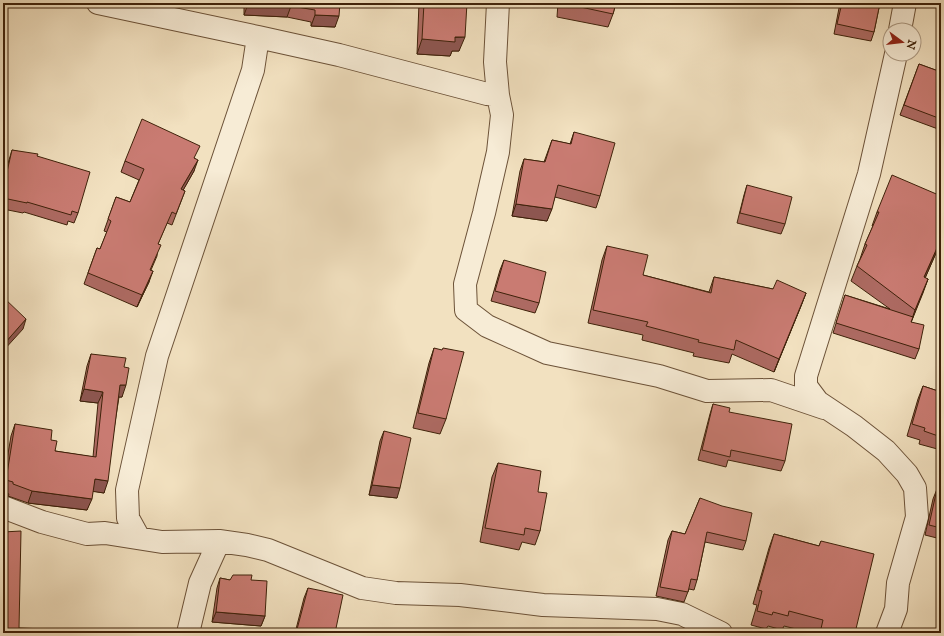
<svg xmlns="http://www.w3.org/2000/svg" width="944" height="636" font-family="'IM FELL English',serif">
<style>
.lines{fill:none;stroke-linecap:round;stroke-linejoin:round}
.street-casing{stroke:#6c5238;stroke-width:24}
.street{stroke:#f7ecd6;stroke-width:22}
.wall{fill:#ad6a62;stroke:#3f220a}
.shaded-wall{fill:#8d5650;stroke:#3f220a}
.building{fill:#c97b72;stroke:#3f220a}
</style>
<rect width="100%" height="100%" fill="#f2e1c0"/>
<filter id="stains"><feTurbulence type="fractalNoise" baseFrequency=".005" numOctaves="4"/><feColorMatrix values="0 0 0 0 .2 0 0 0 0 .09 0 0 0 0 .02 0 0 0 .5 -.17"/></filter>
<radialGradient id="worn" r=".72"><stop offset=".6" stop-color="#630" stop-opacity="0"/><stop offset="1" stop-color="#630" stop-opacity=".3"/></radialGradient>
<g class="lines">
<!-- street casing -->
<g class="street-casing">
<path id="street" d="M98 3 258 37 253 70 157 356 127 490 128 518 139 538
M900 30 905 3
M258 37 339 55 487 94 498 95 495 62 498 3
M498 95 502 115 498 152 484 213 465 284 466 310 487 326 547 353 659 376 707 391 771 390 824 408
M3 507 42 522 87 534 105 533 162 542 219 541 247 545 268 550 362 588 396 593 460 595 543 605 657 609 682 614 721 633
M188 633 200 583 219 541
M887 633 896 609 898 583 917 517 915 488 907 474 886 451 854 426 818 402 806 386V376L869 174 896 54"/>
</g>
<!-- street -->
<use href="#street" class="street"/>
</g>
<!-- wall -->
<path class="wall" d="M244 3H340L335 27 311 26V22L287 17 244 15Z
M419 3H467L459 51H452L450 56 417 54Z
M558 3H616L613 14 608 27 557 17Z
M840 3H880L874 32 871 41 834 34Z
M919 64 941 72V122L938 129 900 115Z
M574 132 600 196 596 208 555 197 547 221 512 216 520 171 524 159 544 162 552 140 570 144Z
M12 150 37 156 78 213 74 223 68 221 67 225 24 212 23 213 3 209V184L9 160Z
M195 158 194 171 183 190 185 191 172 225 167 223 158 244 157 256 151 270 149 282 137 307 84 284 97 248 100 249 107 232 104 231 116 197 130 202 139 180 121 172 125 161Z
M747 185 785 224 781 234 737 223 744 195Z
M941 196V245L937 254 936 253 925 278 928 279 911 322 919 349 915 359 833 333 845 295 890 309 851 281 857 266 860 259 865 244 873 226H872L877 212Z
M607 246 643 275 709 292 714 277 773 289 806 293 801 306 774 372 732 354 729 363 693 356 694 353 642 340 643 335 588 323 602 260Z
M504 260 539 303 535 313 491 301 500 270Z
M941 337V350L937 348Z
M434 348 446 419 440 434 413 428 429 363Z
M91 354 124 367 122 397H119L104 493 93 491 87 510 28 503 8 496 9 494 3 492V484L11 436 15 424 51 440 55 451 93 457 98 403 80 401 87 366Z
M923 386 941 392V450L919 444 920 440 907 436 918 399Z
M713 404 729 412 785 461 781 471 728 460 726 467 698 460 710 414Z
M384 431 397 498 369 495 380 441Z
M498 463 538 492 540 531 535 545 522 542 519 550 480 542 492 477Z
M937 489 941 491V539L925 535 933 499Z
M700 498 746 541 743 550 705 542 697 580 694 590 689 589 684 602 656 596 668 540 672 531 685 534Z
M774 534 819 546 821 541 855 633H812L784 626 782 630 768 626 766 629 751 625 757 605 753 604 769 548Z
M220 578 230 580H251L265 616 261 626 212 622 217 588Z
M308 588 335 633H295L304 598Z"/>
<!-- shaded-wall -->
<path class="shaded-wall" d="M248 4 291 6 287 17 244 15Z
M315 15 339 16 335 27 311 26Z
M465 37 459 51H452L450 56 417 54 422 39Z
M198 160 194 171 177 201 181 189Z
M516 204 552 209 547 221 512 216Z
M941 239 936 253 919 292 924 277Z
M153 271 149 282 137 307 142 295Z
M928 279 923 293 910 325 915 310Z
M806 293 801 306 774 372 779 359Z
M26 319 23 329 3 351V348L4 344Z
M6 370 3 378V373Z
M120 385H126L122 397H116Z
M84 389 103 392 98 403 80 401Z
M95 479 108 481 104 493 90 491Z
M372 485 400 488 397 498 369 495Z
M32 491 92 499 87 510 28 503Z
M216 612 265 616 261 626 212 622Z"/>
<!-- building -->
<path class="building" d="M248 3H340L339 16 315 15V10L291 6 248 4Z
M424 3H467L465 37H455V42L422 39Z
M562 3H616L613 14Z
M842 3H880L874 32 837 24Z
M919 64 941 72V119L904 105Z
M142 119 200 146 194 158 198 160 181 189 185 191 176 214 172 212 158 244 161 245 150 270 153 271 142 295 88 273 97 248 100 249 111 221 108 219 116 197 130 202 144 169 125 161Z
M574 132 615 143 600 196 558 185 552 209 516 204 524 159 545 162 552 140 571 144Z
M12 150 38 154 37 156 90 172 78 213 72 211 71 215 27 202V203L3 198V189Z
M892 175 941 196V239L924 277 928 279 915 310 857 266 867 245 865 244 879 212H877Z
M747 185 792 197 785 224 740 213Z
M607 246 648 255 643 275 711 293 714 277 773 289 777 280 806 293 779 359 736 340 734 350 698 342 699 340 646 326 648 322 593 310Z
M504 260 546 272 539 303 495 291Z
M845 295 913 317 911 322 924 325 919 349 836 323Z
M3 297 26 319 4 344 3 343Z
M434 348 442 350 443 348 464 352 446 419 418 413Z
M91 354 126 358 124 367 129 368 126 385H120L108 481 95 479 92 499 32 491 13 484V482L6 480 15 424 52 430 51 440 57 441 55 451 96 457 103 392 84 389Z
M3 366 6 370 3 373Z
M923 386 941 392V437L924 431 925 428 912 424Z
M713 404 730 408 729 412 792 424 785 461 731 450 730 457 702 450Z
M384 431 411 438 400 488 372 485Z
M498 463 541 471 538 492 547 493 540 531 525 528 524 535 485 528Z
M937 489 941 491V528L929 525Z
M700 498 722 506 752 513 746 541 707 532 697 580 691 579 688 592 660 587 672 531 685 534Z
M21 531 19 628 74 630V633H3V532Z
M774 534 819 546 821 541 874 554 855 633H820L823 620 789 611 788 616 773 612 772 615 757 611 762 591 758 590Z
M233 575H252L251 580 267 581 265 616 216 612 220 578 230 580Z
M308 588 343 595 335 633H296Z
M117 631 149 633H117Z"/>
<!-- margin -->
<rect width="944" height="636" fill="none" stroke="#f2e1c0" stroke-width="16"/>
<rect x="4" y="4" width="936" height="628" fill="none" stroke="#3f220a" stroke-width="2"/>
<rect x="8" y="8" width="928" height="620" fill="none" stroke="#3f220a"/>
<!-- north arrow -->
<g transform="translate(902 42) rotate(105)"><circle r="19" fill="#f7ecd6" stroke="#ad9b84"/>
<path d="M0-3L7 15L0 10L-7 15Z" fill="#8f2418"/>
<text y="-6" font-size="11" font-weight="bold" text-anchor="middle" fill="#3f220a">N</text>
</g>
<rect width="100%" height="100%" filter="url(#stains)"/>
<rect width="100%" height="100%" fill="url(#worn)"/>
</svg>
